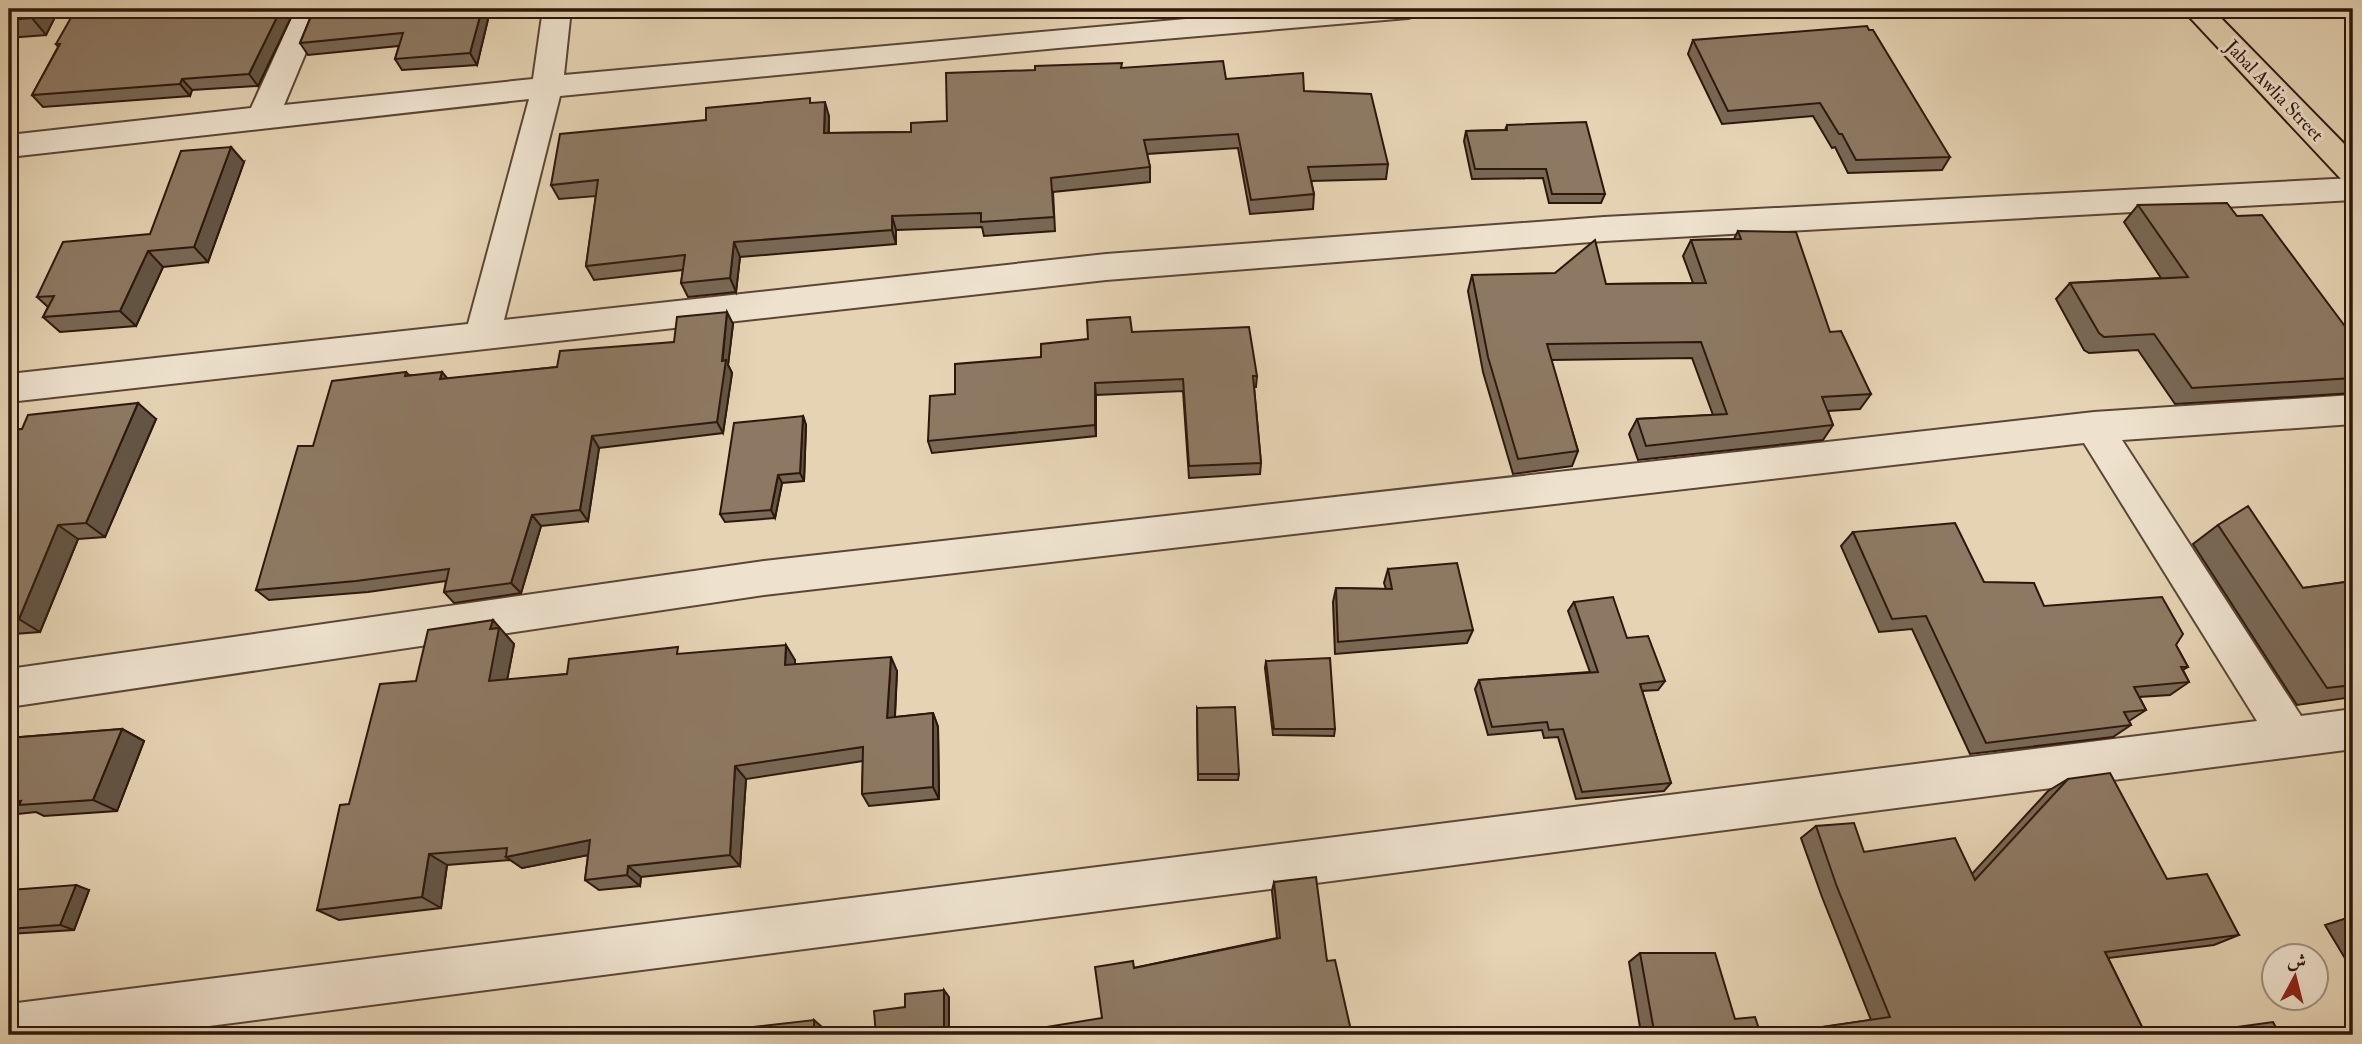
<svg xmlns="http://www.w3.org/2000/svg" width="2362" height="1044" font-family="'IM FELL Double Pica',Amiri,serif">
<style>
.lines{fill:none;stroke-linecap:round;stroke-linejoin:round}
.minor-casing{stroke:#5b4636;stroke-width:4}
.highway-casing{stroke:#2d170d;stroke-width:4}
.minor{fill:#eee2ce;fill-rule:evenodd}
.highway{fill:#e5d3b3;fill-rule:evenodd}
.wall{fill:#796855;stroke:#2d170d;stroke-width:2}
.shaded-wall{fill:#635545;stroke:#2d170d;stroke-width:2}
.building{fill:#8d7963;stroke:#2d170d;stroke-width:2}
.labels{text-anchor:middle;stroke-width:6;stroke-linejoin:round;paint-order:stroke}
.far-street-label{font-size:19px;fill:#2d170d;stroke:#eee2ce}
</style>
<rect width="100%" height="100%" fill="#e5d3b3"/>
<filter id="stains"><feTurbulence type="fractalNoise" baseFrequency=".00286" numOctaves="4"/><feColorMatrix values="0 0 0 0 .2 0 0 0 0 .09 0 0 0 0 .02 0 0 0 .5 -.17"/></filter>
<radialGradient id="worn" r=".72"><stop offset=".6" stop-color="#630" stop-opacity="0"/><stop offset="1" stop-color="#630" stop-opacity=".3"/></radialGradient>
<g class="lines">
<!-- minor casing -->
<g class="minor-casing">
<path id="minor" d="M296 9H324L284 105 533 79 543 9H571L564 75 1297 9H1422L1418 15 1408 18 1058 48 560 96 504 320 1106 254 1604 217 2353 178V200L1604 241 1106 280 9 402V374L468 324 529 99 9 157V135L251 108Z
M2353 395V424L2122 440 2301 716 2353 709V749L139 1035H9V1004L2257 721 2084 443 764 595 9 707V669L764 561 2094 412Z"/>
</g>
<!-- highway casing -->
<g class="highway-casing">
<path id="highway" d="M2182 9H2212L2353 153V183L2342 180Z"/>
</g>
<!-- minor -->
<use href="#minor" class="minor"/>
<!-- highway -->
<use href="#highway" class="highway"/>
</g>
<!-- wall -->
<path class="wall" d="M9 9H59L46 35 9 38Z
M295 9 258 86 192 90 190 96 43 107 32 95 58 47 56 44Z
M314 9H542L540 13 489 15 477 65 402 70 395 59 399 46 308 55 300 43Z
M572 9H611V11L573 12Z
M1693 40 1950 157 1942 170 1848 173 1835 147 1832 148 1813 116 1722 124 1688 54Z
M1122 68 1226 79 1304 91 1388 164 1386 179 1311 181 1314 194 1313 209 1250 214 1238 148 1147 154 1150 167V182L1053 192 1055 231 984 236 982 227 896 230V244L740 257 736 292 688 297 681 283 683 270 594 280 586 266 596 196 559 199 551 185 706 120 812 103 829 116V133L911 132Z
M1507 125 1605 194 1601 203H1549L1543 178 1472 179 1464 141 1466 131 1505 130Z
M244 162 208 262 163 267 136 326 60 332 43 317 48 307 37 297 150 234Z
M2138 205 2237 216 2353 337V393L2175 404 2138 350 2089 353 2084 350 2056 299 2070 283 2161 278 2124 222Z
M1738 231 1830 332 1871 394 1860 409 1828 411 1833 425 1823 440 1638 460 1629 434 1637 419 1713 415 1692 358 1551 360 1578 451 1572 466 1513 474 1483 372 1468 291 1472 275 1606 284 1693 283 1683 256 1691 240 1734 239Z
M733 324 728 365 732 373 723 433 599 448 588 521 541 526 521 593 454 603 444 592 446 581 368 592 269 600 256 590 313 446 406 372 409 375 447 379 557 367 674 342Z
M1088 339 1257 376 1256 387H1254L1261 463 1260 474 1189 478 1183 391 1096 395V436L932 453 928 441 955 394 1041 357Z
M803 416 806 425 804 481 782 483 775 518 725 522 720 514Z
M156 419 105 537 78 539 40 632 14 634 12 641H9V430Z
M2218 525 2303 588 2353 581V697L2297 705 2193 544Z
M1853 532 1984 582 2044 606 2176 645 2188 667 2183 670 2189 682 2170 695 2139 697 2146 710 2129 721 2131 725 2113 737 1970 754 1912 629 1879 632 1841 546Z
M1388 569 1473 630 1467 643 1335 654 1333 602 1336 588 1386 589 1384 583Z
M1574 602 1627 638 1665 681 1658 690 1642 691 1671 783 1664 791 1576 799 1558 737 1544 738 1542 730 1488 735 1475 689 1479 680 1590 672 1568 611Z
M508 636 507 637 514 644 507 680 567 674 683 654 795 660V664L897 671 895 717 933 713 938 727 939 799 869 806 862 794 863 761 746 779 740 866 641 877 640 886 599 890 585 880 588 855 522 868 510 860 447 865 441 908 339 920 317 910 416 681Z
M1266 661 1335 729 1334 736 1273 735 1265 668Z
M1197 708 1239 774 1238 780H1198Z
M122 729 144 741 117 811 44 816 36 812 9 815V738Z
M2068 779 2167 879 2239 935 2214 945 2108 958 2146 1035H1768L1871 1020 1822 897 1801 838 1816 826 1864 852 1972 874 2048 791Z
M1274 882 1327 961 1102 1018 1134 968 1277 938 1272 891Z
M89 890 74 930 9 934V893Z
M2353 916V959L2346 960 2325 925Z
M1640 953 1735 1019 1761 1035H1626L1641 1033 1629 962Z"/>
<!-- shaded-wall -->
<path class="shaded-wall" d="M36 9H59L46 35 32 18Z
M281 9H295L258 86 249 74Z
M482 9H486L489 15 477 65 470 53Z
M182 79 192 90 190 96 180 84Z
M825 102 829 116 828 148 824 133Z
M231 147 244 162 208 262 194 247Z
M892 216 896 230V244L892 230Z
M734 242 740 257 736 292 730 278Z
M148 251 163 267 136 326 120 311Z
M727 312 733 324 728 365 732 373 723 433 717 422Z
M442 372 452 384 440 379Z
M1095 383 1096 395V436L1095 425Z
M138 403 156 419 105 537 86 523Z
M803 416 806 425 804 481 800 473Z
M592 436 599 448 588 521 580 510Z
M778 475 782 483 775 518 771 510Z
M532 515 541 526 521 593 511 583Z
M58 525 78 539 40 632 19 619Z
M493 620 514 644 504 696 489 681 490 629Z
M9 631 14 634 12 641 9 639Z
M786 645 795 660 794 679 785 665Z
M891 657 897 671 894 732 887 718Z
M933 713 938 727 939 799 933 787Z
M122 729 144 741 117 811 93 800Z
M735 766 746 779 740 866 730 855Z
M590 840 604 852 522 868 506 857Z
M429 854 447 865 441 908 422 897Z
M628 866 641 877 640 886 627 875Z
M76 885 89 890 74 930 60 925Z
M944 990 949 997V1035H944Z
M814 1020 822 1027V1035H814Z"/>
<!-- building -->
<path class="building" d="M9 9H36L32 18 9 20Z
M76 9H281L249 74 182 79 180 84 32 95 60 44H56Z
M314 9H482L470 53 395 59 403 33 300 43Z
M1867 26 1869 30H1873L1950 157 1856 160 1842 134H1839L1820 103 1728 111 1693 40Z
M1223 61 1226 79 1303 73 1304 91 1371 94 1388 164 1308 167 1314 194 1251 200 1238 134 1144 140 1150 167 1051 178 1054 217 981 222V213L892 216V230L734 242 730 278 681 283 685 255 586 266 598 180 551 185 560 134 706 120V108L810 98V103L825 102 824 133 911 132V123L947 121 946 73 1035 70V66L1122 63 1121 68Z
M1586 122 1605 194H1552L1546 169H1475L1466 131 1507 130V125Z
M231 147 194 247 148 251 120 311 43 317 54 296 37 297 63 242 150 234 181 151Z
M2227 203 2237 216 2262 215 2353 337V378L2192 388 2154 334 2104 337 2099 333 2070 283 2188 277 2138 205Z
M1738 231 1796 232 1830 332 1841 331 1871 394 1822 397 1833 425 1646 446 1637 419 1727 414 1701 342 1547 344 1578 451 1518 459 1488 357 1472 275 1555 273 1595 240 1606 284 1706 283 1691 240 1741 239Z
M727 312 722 361 726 360 717 422 592 436 580 510 532 515 511 583 444 592 449 569 356 581 256 590 298 446H313L332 381 406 372 405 376 442 372 440 379 557 367 560 351 674 342 677 317Z
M1130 317 1132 332 1249 327 1257 376H1253L1261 463 1189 466 1183 379 1095 383V425L928 441 930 396 955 394V364L1041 357V344L1088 339 1087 320Z
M138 403 86 523 58 525 19 619 9 620V430L22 429 28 415Z
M803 416 800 473 778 475 771 510 720 514 734 423Z
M2248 506 2303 588 2353 581V685L2327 688 2218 525Z
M1955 523 1984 582 2034 583 2044 606 2162 597 2183 634 2176 645 2188 667H2181L2189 682 2134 687 2146 710 2124 712 2131 725 1986 743 1926 616 1892 619 1853 532Z
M1457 563 1473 630 1338 642 1336 588 1392 589 1388 569Z
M1613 597 1627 638 1648 636 1665 681 1640 684 1671 783 1582 792 1563 729 1549 730 1547 722 1492 727 1479 680 1598 672 1574 602Z
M493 620 490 629 499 628 489 681 567 674 569 659 678 647 677 654 786 645 785 665 891 657 887 718 933 713V787L862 794 863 747 735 766 730 855 628 866 627 875 585 880 590 840 506 857 507 848 429 854 422 897 317 910 340 805 349 804 380 684 416 681 428 630Z
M1330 658 1335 729H1274L1266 661Z
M1235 707 1239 774H1198L1197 708Z
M122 729 93 800 19 805 21 801 9 802V738Z
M2110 773 2167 879 2207 874 2239 935 2105 952 2146 1035H2071L2068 1028 2008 1035H1768L1890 1017 1837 887 1816 826 1854 823 1864 852 1955 838 1975 880 2068 779Z
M1316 877 1327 961 1335 960 1352 1035H1041L1040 1028 1102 1018 1095 967 1133 961 1134 968 1280 938 1274 882Z
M76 885 60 925 9 929V893L10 890Z
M1640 953H1715L1735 1019 1755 1017 1761 1035H1627L1654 1031Z
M944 990V1035H876L874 1011 905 1007V994Z
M814 1020V1035H682Z
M2273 1022 2280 1035H2179Z"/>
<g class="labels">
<!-- far-street labels -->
<g class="far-street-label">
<text transform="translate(2275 90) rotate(46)" y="7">Jabal Awlia Street</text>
</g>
</g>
<!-- margin -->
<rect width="2362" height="1044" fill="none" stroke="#e5d3b3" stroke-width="35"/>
<rect x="10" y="10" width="2341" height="1023" fill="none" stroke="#2d170d" stroke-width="3.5"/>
<rect x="18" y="18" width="2327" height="1009" fill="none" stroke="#2d170d" stroke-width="2"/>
<!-- north arrow -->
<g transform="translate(2295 977) rotate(7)"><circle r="33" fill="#eee2ce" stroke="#a19181" stroke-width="2"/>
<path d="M0-5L12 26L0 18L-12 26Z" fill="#8f2418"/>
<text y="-10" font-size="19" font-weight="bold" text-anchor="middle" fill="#2d170d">ش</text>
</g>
<rect width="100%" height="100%" filter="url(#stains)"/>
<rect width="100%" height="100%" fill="url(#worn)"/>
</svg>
